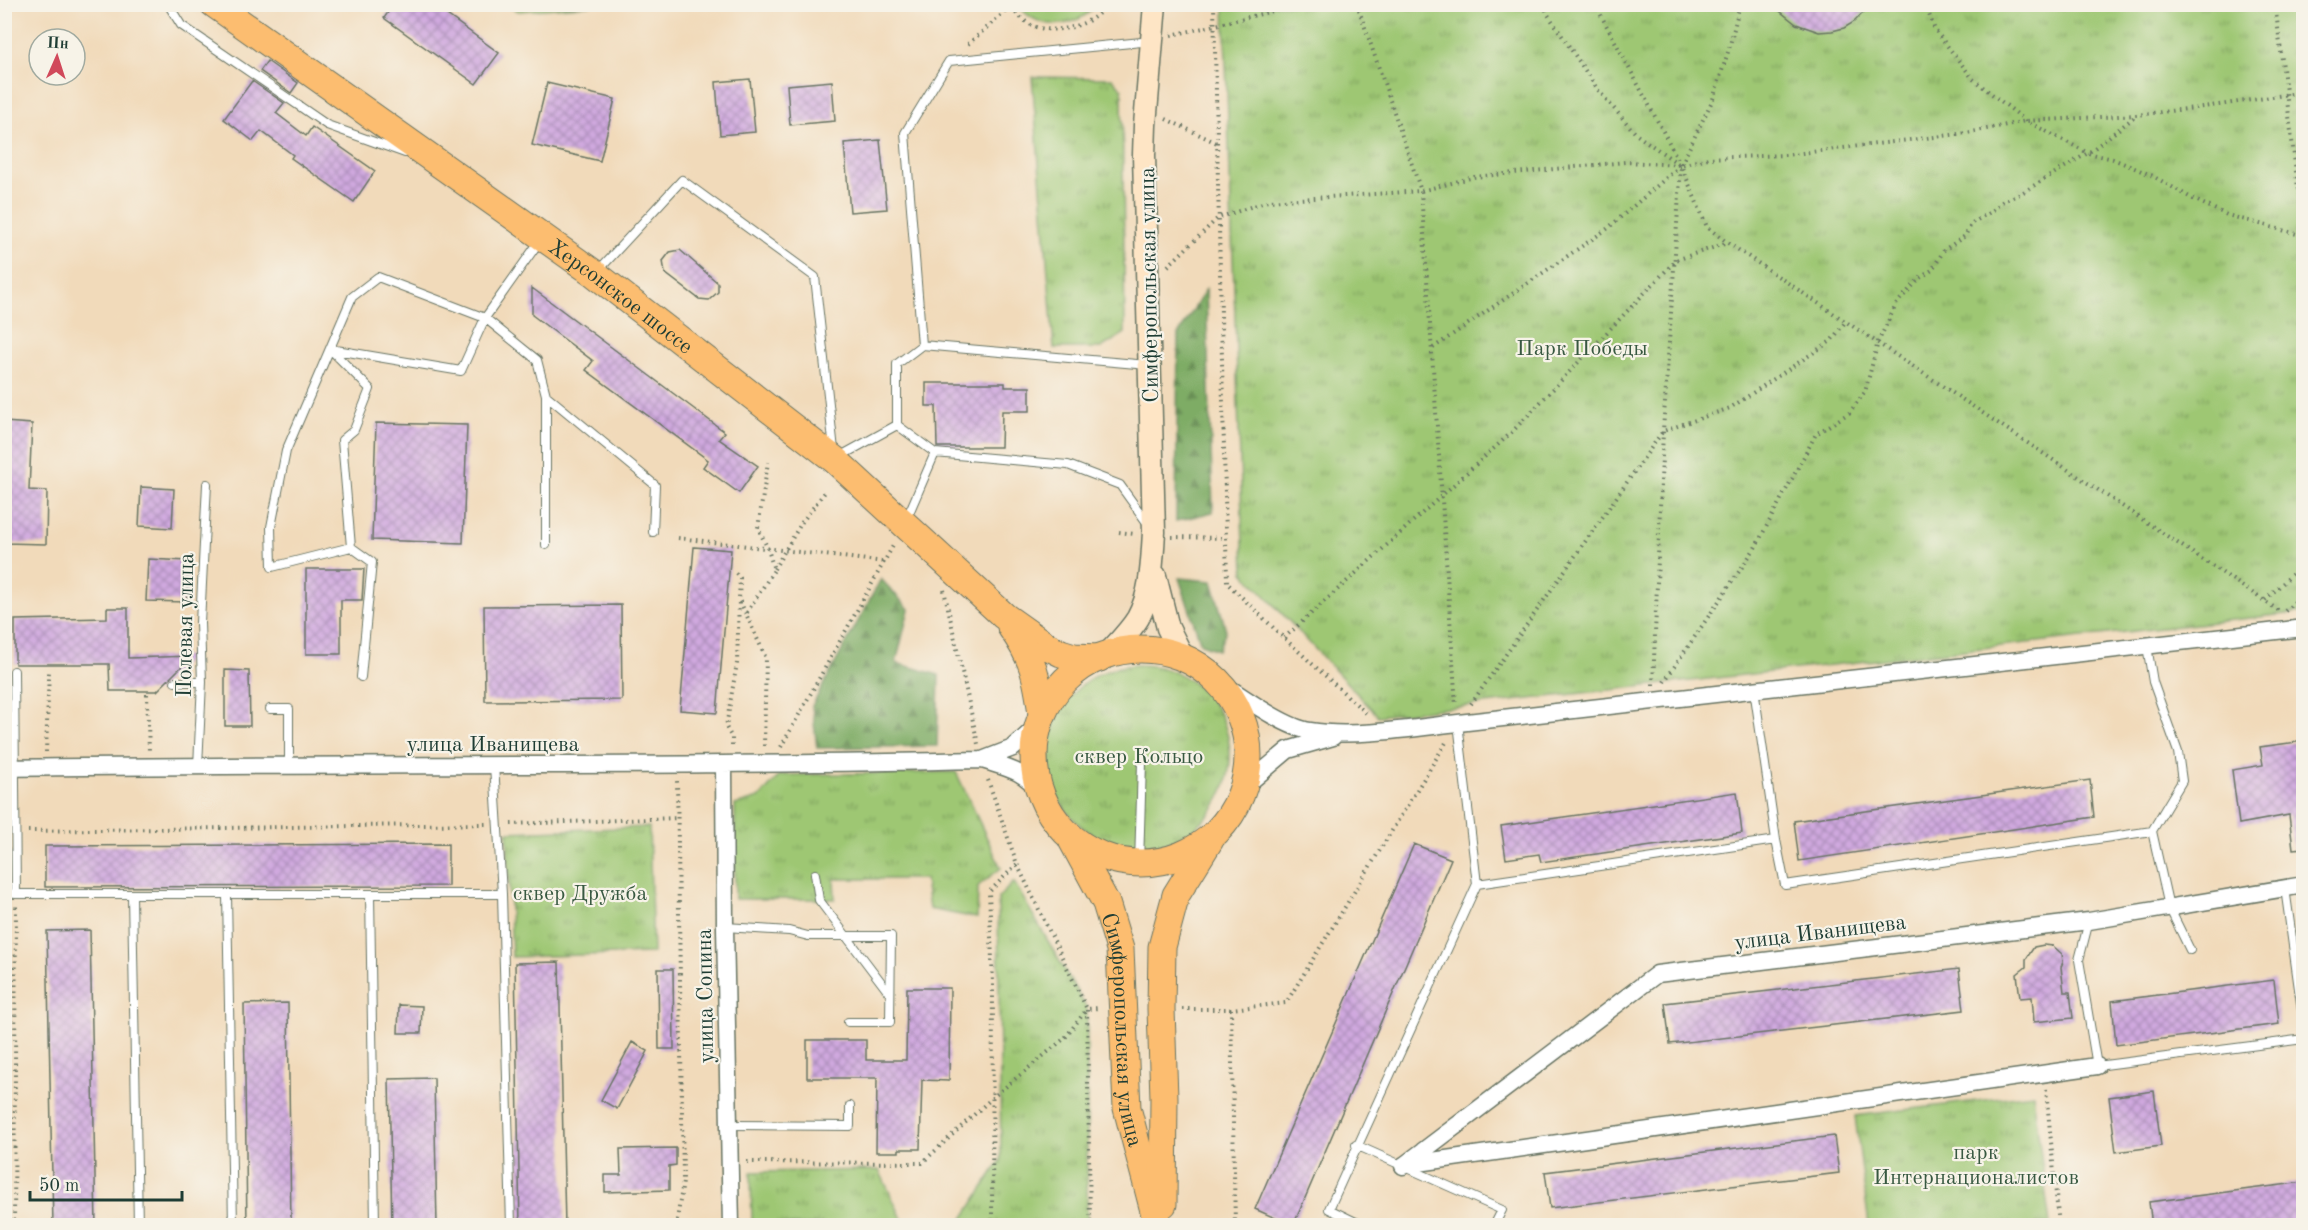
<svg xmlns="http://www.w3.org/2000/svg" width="2308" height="1230" font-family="'Old Standard TT',serif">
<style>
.grass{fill:url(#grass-tufts);stroke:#5e8254;stroke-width:1.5}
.forest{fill:url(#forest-firs);stroke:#4e744c;stroke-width:1.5}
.garden{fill:#9ec773;stroke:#5e8254;stroke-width:1.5}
.building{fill:url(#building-cross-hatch)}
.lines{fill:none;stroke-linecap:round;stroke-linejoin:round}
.service-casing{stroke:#687463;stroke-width:10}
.minor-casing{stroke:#687463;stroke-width:19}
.secondary-casing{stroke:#687463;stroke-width:25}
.trunk-casing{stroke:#687463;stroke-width:29}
.path{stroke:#687463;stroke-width:4;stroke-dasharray:1.5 4.5;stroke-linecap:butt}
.service{stroke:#fff;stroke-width:8}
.minor{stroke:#fff;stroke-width:16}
.secondary{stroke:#fee5c5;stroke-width:22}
.trunk{stroke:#fcbd6f;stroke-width:27}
.labels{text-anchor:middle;stroke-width:4.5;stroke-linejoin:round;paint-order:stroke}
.street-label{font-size:22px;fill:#1f3d34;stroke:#f7f3e8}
.park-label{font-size:22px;fill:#385941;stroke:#f7f3e8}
</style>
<defs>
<pattern id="grass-tufts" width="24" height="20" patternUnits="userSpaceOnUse" patternTransform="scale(1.5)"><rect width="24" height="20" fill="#9ec773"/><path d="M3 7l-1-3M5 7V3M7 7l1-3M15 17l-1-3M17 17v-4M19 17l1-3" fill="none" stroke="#80a35f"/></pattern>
<pattern id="forest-firs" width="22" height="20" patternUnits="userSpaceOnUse" patternTransform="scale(1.5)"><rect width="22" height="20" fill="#7eac65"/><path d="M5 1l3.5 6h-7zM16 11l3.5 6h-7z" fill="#678d54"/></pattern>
<pattern id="building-cross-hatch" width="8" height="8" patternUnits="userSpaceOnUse" patternTransform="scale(1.5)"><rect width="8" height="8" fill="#d0a9df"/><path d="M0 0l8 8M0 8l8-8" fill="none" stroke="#a88bb6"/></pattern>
</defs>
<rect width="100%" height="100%" fill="#f7f3e8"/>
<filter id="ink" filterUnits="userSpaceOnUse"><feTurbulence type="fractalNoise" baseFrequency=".0167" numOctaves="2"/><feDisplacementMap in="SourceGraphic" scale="12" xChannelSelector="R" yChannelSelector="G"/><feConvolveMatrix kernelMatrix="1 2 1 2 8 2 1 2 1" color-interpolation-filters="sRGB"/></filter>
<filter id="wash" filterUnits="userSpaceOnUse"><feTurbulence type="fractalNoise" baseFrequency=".008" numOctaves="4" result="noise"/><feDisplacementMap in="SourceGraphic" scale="24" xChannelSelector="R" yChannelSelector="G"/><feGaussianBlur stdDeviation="1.35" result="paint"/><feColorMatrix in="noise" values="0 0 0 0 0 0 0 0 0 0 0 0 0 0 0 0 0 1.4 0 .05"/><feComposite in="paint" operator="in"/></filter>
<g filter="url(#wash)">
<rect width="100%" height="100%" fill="#f1daba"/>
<!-- grass -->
<path class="grass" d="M1085 5 1092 10C1070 29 1041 30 1020 8L1024 5Z
M1224 5H2303V612L1378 716 1244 573Z
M1032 77 1112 78 1122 89 1125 333 1101 348H1054Z
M1048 756a91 91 0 1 1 182 0a91 91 0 1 1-182 0Z
M956 772 1001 868 978 886 977 918 929 909 925 879H834L835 899H735V805L759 798 780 775Z
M649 827 653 953 512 957 507 832Z
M1014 882 1087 1009V1225H959L1001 1160 998 898Z
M2033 1094 2050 1225H1869L1855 1116Z
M879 1170 905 1225H752L751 1172Z"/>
<!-- forest -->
<path class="forest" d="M1206 289 1213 512 1176 521 1178 335Z
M1179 578 1212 581 1226 630 1218 650 1201 644Z
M881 579 909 609 896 663 939 675 937 746 817 748 812 706Z"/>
<!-- garden -->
<path class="garden" d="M502 5H592L519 11Z"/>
<g id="blocks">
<!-- building -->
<path class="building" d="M394 4H432L499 53 476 84 384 18Z
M1771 4H1872L1854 22 1844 28 1832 31 1819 32 1796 24Z
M267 61 298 83 291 93 260 71Z
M750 79 755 132 720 135 716 82Z
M252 81 284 103 276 113 306 136 312 127 375 171 354 202 291 158 293 155 261 131 253 141 224 119Z
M832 81 835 121 790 125 787 85Z
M547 83 615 99 600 161 532 145Z
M880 140 887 209 850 212 844 143Z
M680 250 718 283V292L709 300 699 299 665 273 663 261 670 252Z
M532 288 725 432 719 439 758 466 739 493 703 467 708 460 586 370 593 361 532 315Z
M926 383H1005V387H1030V411H1002L1001 447H937L936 406H926Z
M4 422 32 424 29 490 47 491 46 544 4 543Z
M376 423 467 425 463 543 372 540Z
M141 487 174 489 172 528 139 526Z
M694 547 731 550 717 713 680 710Z
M148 559 188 561 187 602 146 601Z
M306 569H364L362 600H341V654H306Z
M621 605 622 700 485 701 484 606Z
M107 608H128V658L192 656 157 691H110L109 664H15V620L107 618Z
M225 670 249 671 250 726H225Z
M2304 741V848L2293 849 2289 815 2239 824 2232 770 2263 765 2260 747Z
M2090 780 2094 817 1799 861 1794 821Z
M1737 792 1742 833 1541 862 1539 854 1506 859 1501 826Z
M448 844V886L45 887V846Z
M1414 844 1451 859 1293 1226 1255 1209Z
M90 930 96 1226H53L47 931Z
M2044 945 2053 946 2062 954 2063 962 2061 967 2064 992H2070L2073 1018 2034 1022 2032 997 2020 998 2017 974 2026 967V959L2034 947Z
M559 962 565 1226H520L515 963Z
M658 969H673L674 1049H659Z
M1959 969 1964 1010 1670 1044 1665 1003Z
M2274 980 2279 1024 2116 1045 2112 1001Z
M907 988H950L949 1081 922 1080 920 1149H899V1152H876L877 1078H807V1040H866V1060H906Z
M288 1003 291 1226H247L244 1004Z
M399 1005 422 1006 421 1033H398Z
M632 1042 648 1051 617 1109 601 1100Z
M434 1078 437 1226H392L389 1079Z
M2154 1091 2161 1146 2116 1152 2109 1097Z
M1834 1136 1839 1173 1550 1208 1545 1172Z
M676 1148V1165L669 1166V1190L605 1192V1175H621L620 1149Z
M2304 1182V1226H2152L2149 1202Z"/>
</g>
</g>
<g filter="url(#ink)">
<use href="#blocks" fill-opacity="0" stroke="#687463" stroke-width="1.5"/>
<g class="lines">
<!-- service casing -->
<g class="service-casing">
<path id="service" d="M168 4 181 25 327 125 405 153
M597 272 682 180 815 277 834 450
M1148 365 922 345 905 133 949 61 1152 41
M546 395V545
M935 453 1068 465 1120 485 1148 524
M837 458 897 425
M906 520 935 453 897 425V364L922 345
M351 547 342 440 354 430 370 389 330 349 461 371 485 318 537 360 546 395 655 485 653 532
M361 677 372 562 351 547 272 567 271 527 286 451 352 297 378 277 485 318 541 239
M175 682H202
M270 709H289V765
M1458 723 1477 884 1776 840 1754 689
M494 765 502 894 511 1226
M198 766 202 682 200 623 207 484
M2152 831 2169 907 2190 950
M1776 840 1785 885 2152 831 2182 781 2178 752 2153 682 2147 646
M1139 864 1142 762
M815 874 819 900 890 994
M2285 888 2304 1025
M4 893 16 894 14 671
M16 894H502
M370 894 375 1226
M132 895 138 1226
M227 895 233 1226
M2089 921 2079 960 2097 1066 2304 1039
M725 927 789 931 808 936H891L890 1022H848
M729 1125 850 1126V1106
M1356 1145 1502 1210 1494 1226
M1362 1225 1329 1209 1477 884"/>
</g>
<!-- minor casing -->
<g class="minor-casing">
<path id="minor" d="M1214 678C1238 693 1283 727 1310 731 1353 738 1414 728 1458 723L2304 628
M982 760 1013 748 1038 725
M724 766 725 927 731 1226
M4 768C330 763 656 768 982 760 1006 768 1024 770 1039 792
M1244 787 1288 750 1333 737
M1404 1165 2097 1066
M1403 1166 1657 974 2089 921 2304 885"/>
</g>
<!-- secondary casing -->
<g class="secondary-casing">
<path id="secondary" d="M1155 576 1168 628 1183 658
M1108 654C1118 643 1130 631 1138 618 1152 592 1152 561 1154 532L1144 155 1145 125 1155 4"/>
</g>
<!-- trunk casing -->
<g class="trunk-casing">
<g id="trunk">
<path id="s1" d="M214 4 595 274 835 460 1004 616 1045 645 1061 653 1074 657 1099 658"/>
<path d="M1011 627C1033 658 1037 676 1042 714"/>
<circle cx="1141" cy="756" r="107"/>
<path id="s2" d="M1072 840 1106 903 1120 949 1127 1108 1158 1226"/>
<path d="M1163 1204 1164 1098 1161 1009 1162 947 1176 895 1210 840"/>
</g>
</g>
<!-- path -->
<path class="path" d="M1008 4C1013 12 1025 22 1033 26 1056 35 1094 26 1106 4
M1214 4 1227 583 1284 638 1367 714
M1357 4 1421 191 1456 706
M1544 4 1547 13 1598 90 1637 135 1680 165
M1595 4 1681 165 1707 227 1728 243 2281 612
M1925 4 1935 30 1973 79 2026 121 2088 153 2113 159 2151 175 2193 199 2227 215 2304 236
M2275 4 2304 236
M1171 35C1216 26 1260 13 1305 4
M968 44 1014 4
M1166 119 1217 143
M1168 266 1218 218 1268 201 1421 191 1474 177 1625 162 1681 165 1708 158 1786 155 1967 133 2026 121 2137 115 2219 105 2304 92
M1433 348 1607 229 1680 166
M1119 532 1134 534
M1172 537 1225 538
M678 538 885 562
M774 569 802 522 825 492
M736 573 740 578 739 599 746 614
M944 590 978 744
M2265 600 2304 563
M2285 611 2304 593
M1284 638 1512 432 1676 260 1727 243
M1664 682 1755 548 1816 434 1849 413 1865 392 1878 342 1897 303 1920 278 1932 270 1944 250 1965 236 1972 223 1992 211 2003 201 2020 194 2088 153 2137 115
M1653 685 1663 431 1681 165 1713 99 1729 49 1740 4
M147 694 149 751
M1471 704 1663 431 1730 408 1831 341 1846 321
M732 746V738L726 727 737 663 739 599
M764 746 766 658 746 614 774 570 768 549 758 528 768 462
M781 747 894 544
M46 752 49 670
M988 780 1017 864 1087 1009 1099 1008
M511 824 678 818
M28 831 486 824
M1182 1009H1231
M1087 1010 1090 1226
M2046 1089 2059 1226
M747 1162 922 1163 992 1098 1065 1038 1087 1009
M14 1226 16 906
M676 1226 683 1182 677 780
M992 1226 993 983 989 892 1017 864
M1235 1226 1231 1009 1286 1003 1447 741"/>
<!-- service -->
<use href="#service" class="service"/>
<!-- minor -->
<use href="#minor" class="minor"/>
<!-- secondary -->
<use href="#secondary" class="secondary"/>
<!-- trunk -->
<use href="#trunk" class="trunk"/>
</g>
</g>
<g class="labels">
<!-- street labels -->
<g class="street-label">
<text transform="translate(1148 285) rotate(-91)" y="8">Симферопольская улица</text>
<text dy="8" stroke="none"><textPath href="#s1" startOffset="501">Херсонское шоссе</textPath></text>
<text transform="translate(184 625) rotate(-89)" y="8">Полевая улица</text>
<text x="493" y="751">улица Иванищева</text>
<text transform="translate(1820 931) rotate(-7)" y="8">улица Иванищева</text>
<text transform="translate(704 996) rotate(-91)" y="8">улица Сопина</text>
<text dy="8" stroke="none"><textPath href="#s2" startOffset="200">Симферопольская улица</textPath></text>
</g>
<!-- park labels -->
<g class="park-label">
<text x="1582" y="355">Парк Победы</text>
<text x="1139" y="763">сквер Кольцо</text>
<text x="580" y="900">сквер Дружба</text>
<text x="1976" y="1159">парк<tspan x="1976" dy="25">Интернационалистов</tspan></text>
</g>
</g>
<!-- margin -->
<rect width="2308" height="1230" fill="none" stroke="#f7f3e8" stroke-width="24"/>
<!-- north arrow -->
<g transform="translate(57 57) rotate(3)"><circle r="28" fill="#f7f3e8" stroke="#a1aaa0" stroke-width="1.5"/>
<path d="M0-4.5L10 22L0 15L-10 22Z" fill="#d1495b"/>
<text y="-9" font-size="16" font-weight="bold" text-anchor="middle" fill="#1f3d34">Пн</text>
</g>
<!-- scale -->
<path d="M30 1191v9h152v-9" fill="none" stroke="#1f3d34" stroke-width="3"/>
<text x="39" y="1191" font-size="18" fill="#1f3d34" stroke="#f7f3e8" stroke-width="4.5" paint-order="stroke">50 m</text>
</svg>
